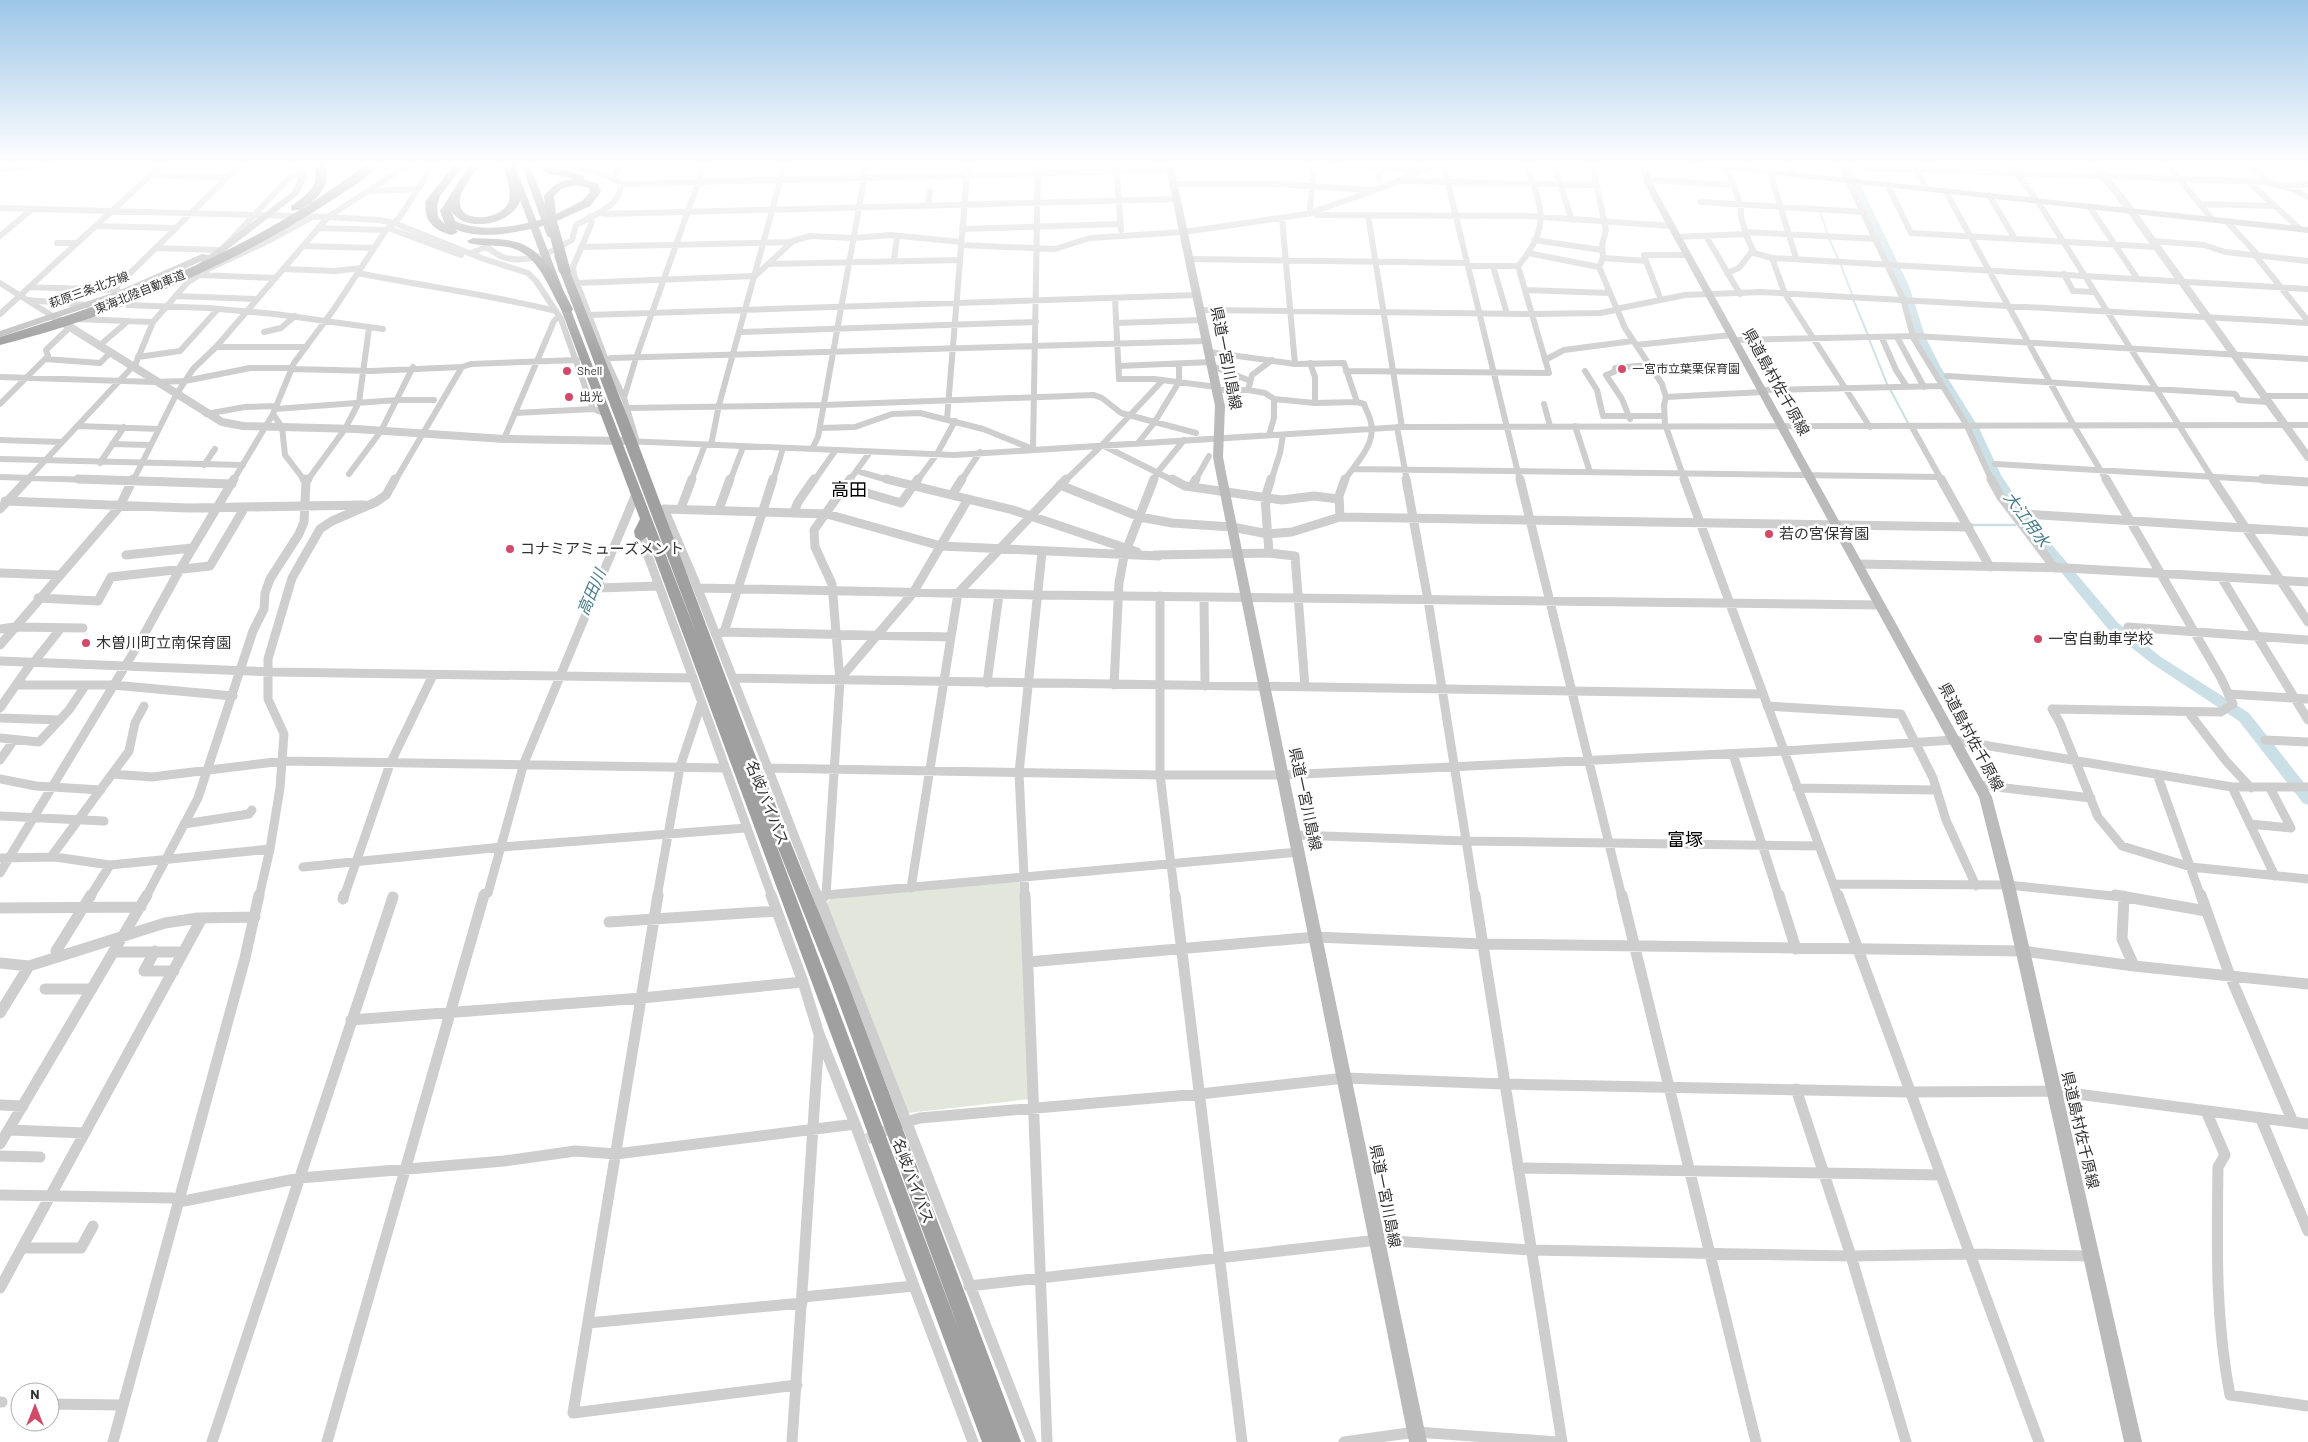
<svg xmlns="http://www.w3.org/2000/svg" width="2308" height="1442" font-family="Barlow,'Noto Sans JP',sans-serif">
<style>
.green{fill:#e3e7db}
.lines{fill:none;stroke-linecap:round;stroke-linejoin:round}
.stream-far1{stroke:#cbe0e6;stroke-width:2}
.stream{stroke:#cbe0e6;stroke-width:2.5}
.river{fill:#cbe0e6;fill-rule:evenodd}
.minor-tunnel{stroke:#d6d6d6;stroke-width:11;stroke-dasharray:11 5.5;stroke-linecap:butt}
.minor-far2{stroke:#cecece;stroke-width:6}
.minor-far1{stroke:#cecece;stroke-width:9}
.minor{stroke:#cecece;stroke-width:11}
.tertiary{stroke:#cecece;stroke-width:8}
.secondary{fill:#bbb;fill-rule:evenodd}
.trunk{fill:#a0a0a0;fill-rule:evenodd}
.motorway{fill:#989898;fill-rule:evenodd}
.poi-dot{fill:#d3496a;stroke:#fff;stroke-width:2}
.labels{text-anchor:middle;stroke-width:5;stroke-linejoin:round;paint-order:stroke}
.far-street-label{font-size:12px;fill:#313131;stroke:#fff}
.far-poi-label{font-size:12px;fill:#313131;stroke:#fff;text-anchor:start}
.street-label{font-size:15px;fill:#313131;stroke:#fff}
.poi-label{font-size:15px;fill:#313131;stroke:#fff;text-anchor:start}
.water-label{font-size:16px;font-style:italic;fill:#477d8c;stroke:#fff}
.quarter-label{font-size:18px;fill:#000;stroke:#fff}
</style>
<rect width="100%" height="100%" fill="#fff"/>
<!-- green -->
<path class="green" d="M1017 882 1022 883 1030 1099 908 1113 826 904 831 898Z"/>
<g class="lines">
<!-- stream-far1 -->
<path class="stream-far1" d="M1820 212 1828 235
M1829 238 1838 259
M1840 263 1852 294
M1853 299 1868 335
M1869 339 1887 384
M1890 389 1908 423"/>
<!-- stream -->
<path class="stream" d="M1971 525H2015"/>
<!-- river -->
<path class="river" d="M1842 163H1850L1909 286 1925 336 1940 366 1979 428 2001 475 2030 519 2118 623 2161 657 2249 713 2308 788V805L2303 803 2239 721 2151 663 2108 629 2022 525 1989 476 1967 428 1930 366 1915 336 1899 286Z"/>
<!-- minor-tunnel -->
<path class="minor-tunnel" d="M867 1139 896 1126"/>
<!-- minor-far2 -->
<path class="minor-far2" d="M1116 163 1121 230
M1314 163 1310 211 1318 215 1528 216 1671 226
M1328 163 1421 170
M1443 163 1520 481
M1553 163 1572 220
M1592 163 1606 230 1602 245 1603 258 1599 267
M1790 163 1792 174
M1840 163 1903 299 1913 336
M1911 163 1926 188
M2010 163 2044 211 2214 481
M2166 163 2212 219
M2249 163 2267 182
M1727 167 1741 206V217L1747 237 1754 253 1772 258
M1867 168 2267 182 2292 189 2308 197
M1770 172 1796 258
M151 175 227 178
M613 177 622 163
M1378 179 1384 163
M1647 180 1734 185
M1401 181 1596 185
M2250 183 2300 229
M621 184 1171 170
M1174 184H1277L1371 190
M1887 184 1911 233 2157 247
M2286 186 2308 184
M1945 190 2074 426 2107 481
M369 191 416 189
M1989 195 2015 239
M1701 202 1865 212
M2200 204 2274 206
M928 206 930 191
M2089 206 2137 278
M0 208 328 217 379 220 394 223 484 259 528 273 536 281 561 319 593 409 606 414
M600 212 605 214 1177 199
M1368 215 1402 427
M590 216 592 222 573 267 574 275 606 360 624 398 637 442
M1282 218 1295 364
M2226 221 2258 255
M96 226 176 228
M318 228 386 230
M388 228 461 255
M962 229 1120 224
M1745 232 1878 239
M0 236 32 209
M1706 236 1740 294
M1677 237 1746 234
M1534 240 1602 250
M2153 241 2204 245 2225 252 2308 261
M57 243H77
M961 245 1055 249 1090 238 1184 232 1307 214 1384 187 1439 163
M225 246 290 177 302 172
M303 246 374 248
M581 247 791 242
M156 248 217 250
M471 253 486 247C492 250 497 255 503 257 527 265 552 252 572 240L576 225C593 215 621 207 621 184L605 174 547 163
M1528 253 1599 267 1625 328 1662 384 1666 397 1664 405 1665 424 1685 481
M2255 255 2308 321
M1603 258 1646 261 1644 255H1687
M1190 259 1467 263
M894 261 897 236
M1646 261 1661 300
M768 264 960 260
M1468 266H1518C1552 227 1542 206 1525 163
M1493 266 1507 314
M283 269 335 271 361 268
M358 273C423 286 492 295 556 311
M1727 273 1739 268 1753 250
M2064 274 2073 291 2094 292
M200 275 276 278
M0 283 54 317
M577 283 755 276 793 241 810 236 853 238 891 235 961 242
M29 287 116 290
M1525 290 1609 293
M121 293 115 288 242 163
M176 296 257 299
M1115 298 1119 379H1154L1217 387
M28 300 87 305
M124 302 128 305 208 308 275 314 383 329
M1616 309 1685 295 1761 292 2308 323
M1200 310 1532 314 1600 313 1616 310
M0 314 164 163
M589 315 1197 295
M76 319 153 322
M1116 323 1202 320
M264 332 281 328 295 316
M741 332 1036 322
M1912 336 1966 424 1992 481
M1897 337 1924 387
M1882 338 1896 370 1907 387
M1734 340 1916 336 2308 359
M1636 345 1731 335
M99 346 128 321
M216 347H306
M1209 352 1295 364 1344 363 1357 402
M138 357 180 351 217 310
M45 359 100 363 110 353
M606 360 611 358 1207 341
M1545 360 1564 350 1633 341
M1310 363 1315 377V403
M1119 366 1211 362
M1212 366 1248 380
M291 369 371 371 462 367 471 364 577 360
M1346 371 1549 373 1518 266
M1585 371 1597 390 1603 416H1663
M1947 376 2235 394 2239 400 2267 402
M0 377 155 382 185 381 250 368H292
M1217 390H1248L1265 393 1274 399 1315 403 1357 402 1364 404C1366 410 1370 416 1371 423 1376 445 1355 464 1344 481
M1248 390 1252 375 1272 360
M1762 390 1942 386
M2263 396H2308
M1666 397 1763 392
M624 398 636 358 705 163
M0 404 48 356 46 350 70 327
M1544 404 1550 426
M627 408 824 405 1094 395 1102 398 1121 413 1196 433
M275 409 397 400H434
M515 413 593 409
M206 414 245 407 277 406
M273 414 282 427 285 455 305 481
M947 419 968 163
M1630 419 1622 399 1606 375 1614 372 1615 368 1648 365
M78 426 159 429
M1575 426 1590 472
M1397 427 1407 481
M1870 427 1785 294 1772 258 2308 289
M1912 427 1942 481
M820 428 855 427 892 414 920 413 983 429 1033 449 1038 163
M1269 435 1274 418V399
M504 439 554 321 559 316
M0 440 62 442
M626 441 954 455 1402 427 2308 425
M1138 443 1154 423 1179 382V364
M112 444 151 445
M711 445 719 405 785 163
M1102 445 1174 481
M812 449 818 437 867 163
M0 459 243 465
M100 463 124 427
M1995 464 2284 481
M204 465 215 449
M1353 469 1940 477
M857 471 891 481
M349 474 381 431 413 367
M0 477 120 481
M26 481 136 363 153 322 187 283 210 268 266 242 312 217
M133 481 176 395 193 369 216 347 328 217 411 163
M233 481 273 414 294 363 334 309 386 230 399 218 435 163
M307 481 345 429 359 402 369 328
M395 481 462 367
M691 481 705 445
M730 481 743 447
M773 481 783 448
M814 481 835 451
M849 481 870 452
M917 481 937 454 955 421
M961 481 980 452
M1065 481 1102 445 1163 380
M1154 481 1157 473 1184 440
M1195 481 1209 456
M1271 481 1280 453 1283 435"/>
<!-- minor-far1 -->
<path class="minor-far1" d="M78 479 232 484
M304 479 306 482
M886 479 1013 510 1137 552
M1172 479 1185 486 1282 500 1314 496 1338 499
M1406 479 1428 600 1475 897
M1520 479 1622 897
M1684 479 1838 897
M1941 479 1990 567
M1991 479 2001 497 2055 568
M2213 479 2308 622
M2262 479 2308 482
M1060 485 1140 517 1172 523 1232 527 1268 534 1292 532 1340 517 1969 527
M1192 486 1196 479
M846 487 901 503 918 479
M952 495 962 479
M5 501 188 508 364 505
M681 508 692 479
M0 509 28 479
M719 509 730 479
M794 512 798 502 814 479
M2024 514 2308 532
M1340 517 1339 496 1345 479
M641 537 693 678
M1269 553 1265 498 1271 479
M126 555 192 548
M1155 555 1269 553 1295 556 1305 687
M1858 564 2067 568 2308 582
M0 573 58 575
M2221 577 2308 720
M597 588 659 586
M698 588 1038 595 1880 605
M1160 596V775L1175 897
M1204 597 1205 686
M38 598 98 601 111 577 210 566 245 507
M2128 627 2308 640
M0 629 14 627 83 628
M724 632 773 479
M716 634 724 632 951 637
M0 645 120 506 133 479
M0 661 273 672 693 678 772 897
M34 662 61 628
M839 676 845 673 913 593 968 499
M733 678 1762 694
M987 683 999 594
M16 685H113L233 696
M1114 685 1119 583 1124 556 1154 479
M2228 694 2308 699
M1767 706 1901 714 1933 778 1946 820 1976 886
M0 708 32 662
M2052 709 2221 712 2233 704 2221 678 2106 479
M2052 709 2060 723 2098 817 2122 846 2191 867 2308 879
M2189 713 2226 761 2251 788
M0 718 60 720
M0 738 39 742 69 710 85 686
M2265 740 2308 742
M1733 754 1779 897
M0 760 14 740
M768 768 694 579 664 509 827 514 941 546 1159 556
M113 774 152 777 283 761 724 768
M2157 774 2201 897
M0 779 36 786 101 790
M1979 785 2091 798
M2232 787 2275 876
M1797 788 1936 790
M0 816 104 821H102
M184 824 249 814 252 810
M2250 824 2291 828 2270 788
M1295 835 1466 841 1819 846
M51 857 129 751 135 723 144 706
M0 858 55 857 110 865 270 849
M303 867 502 847 746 828
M0 873 141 640 179 571 234 479
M1833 884 2008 885 2122 897
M911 888 958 593 1066 479
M826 895 1299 852
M90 897 110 865
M146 897 198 798 253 631 264 609 265 593 270 579 299 534 304 522 306 482 308 479
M259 897 270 849 280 788 284 734 268 699V659L292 578 320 529 332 521 376 502 386 495 395 479
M344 897 390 764 433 675
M484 897 485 893H488L524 763 636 494
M657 897 680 767 701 704
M818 897 768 768 1160 775H1283L1784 751 1954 740 2232 787H2308
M824 897 826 895 840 681 832 584 815 547 814 530 850 479
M1025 897 1019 773 1042 552"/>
<!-- minor -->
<path class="minor" d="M658 895 573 1413 797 1385
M771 895 803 982 819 1034 855 1124 914 1286
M818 895 1031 1442
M1025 895 1047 1442
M1175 895 1242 1442
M1475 895 1562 1442
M1622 895 1756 1442
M1779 895 1796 949
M1838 895 2039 1442
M2115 895 2206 911
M2201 895 2230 976 2293 1122
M2124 896 2122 939 2134 966
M343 899 344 895
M821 899 825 895
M0 908 141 907
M609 922 777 911
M56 951 91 895
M155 951 144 971H174
M113 952H183
M1028 962 1316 937 1482 944 2023 951 2134 966 2308 984
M0 963 29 966 165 923 198 918 255 917
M45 989H92
M0 1013 29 966
M351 1020 642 998 803 982
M1796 1089 1851 1256 1906 1442
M0 1105 23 1106
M2206 1111 2225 1155 2218 1167C2217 1244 2215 1319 2230 1395L2308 1406
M2261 1119 2308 1231
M903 1123 920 1118 1200 1094 1345 1078 1505 1084 1910 1092 2054 1091 2308 1124
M9 1130 85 1133
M0 1144 147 895
M0 1156 40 1157
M1518 1168 1941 1175
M0 1195 173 1198 184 1201 300 1178 504 1161 575 1151 616 1154 855 1124
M22 1248H81L93 1226
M969 1286 1378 1240 1531 1250 1851 1256 1969 1254 2091 1256
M0 1288 202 918
M803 1297 914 1286 973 1442
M588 1323 802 1303
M0 1402H2
M50 1404 121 1405
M113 1442 245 958 259 895
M212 1442 393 897
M327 1442 484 895
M792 1442 819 1037
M1344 1442 1416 1432 1558 1442"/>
<!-- tertiary -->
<path class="tertiary" d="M2094 163 2131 211 2308 457
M0 168 6 163
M54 317 222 422 243 426 356 429 504 439 623 441"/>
<!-- secondary -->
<path class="secondary" d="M39 163H60L56 165 0 173V169Z
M293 163H301L307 178 298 195 201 270 194 268 202 261 124 295 0 337V331L118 291 202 254 209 255 292 192 299 178Z
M1165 163H1173L1225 406 1223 457 1226 473 1427 1442H1409L1216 473 1213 457 1215 406Z
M1640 163H1648L1651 180 1659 196 1992 797 2015 885 2142 1442H2124L2001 885 1979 797 1651 196 1643 180Z
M1680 163H1706L2308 227V233L1684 165Z"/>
<!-- trunk -->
<path class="trunk" d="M506 163H514L698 638 554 256 559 253 564 256 637 441 752 747 848 984 1021 1442H982L647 537 641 541 635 537 634 531 640 519ZM768 823 832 984 959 1330Z
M521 163H529L557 236 555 238 552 239 547 236Z"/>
<!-- motorway -->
<path class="motorway" d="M313 163H323C325 168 327 173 327 178 326 191 305 214 291 210V206C309 193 321 186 313 163Z
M368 163H380C367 179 340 195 323 206 226 268 112 317 0 345V337C135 296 255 249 368 163Z
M455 163H465L440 196 437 206 438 217 445 224 440 211 471 163H481C475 173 458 191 460 204 462 225 504 219 509 201 512 189 505 174 502 163H512C516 174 523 189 520 201 512 225 463 234 451 210L455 221C482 233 517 227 546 218L544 196C552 185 561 180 574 179L546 173 533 163H545L553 168 584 175 585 177 583 179 598 184 601 192 590 206 557 221 571 272 569 274H561L559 272 547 225C519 232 482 241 455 229L458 232 452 235C441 233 429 226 426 214 425 210 426 206 425 202ZM576 185 589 188 590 192 582 201 556 214 554 196 561 189Z
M473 238C488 239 505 238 520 243 547 253 560 285 573 309L571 312H563C549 290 540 256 512 248 498 244 483 247 469 243L467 241Z"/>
</g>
<!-- sky -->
<linearGradient id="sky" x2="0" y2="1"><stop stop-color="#9cc6e7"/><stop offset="0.45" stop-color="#fff"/><stop offset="1" stop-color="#fff" stop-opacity="0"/></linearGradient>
<rect width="2308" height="365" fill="url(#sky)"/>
<!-- markers -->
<g class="poi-dot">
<circle cx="1622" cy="369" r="5"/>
<circle cx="567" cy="371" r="5"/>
<circle cx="569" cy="397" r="5"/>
<circle cx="1769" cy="534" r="5"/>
<circle cx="510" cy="549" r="5"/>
<circle cx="2038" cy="639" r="5"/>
<circle cx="86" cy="643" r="5"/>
</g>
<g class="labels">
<!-- far-street labels -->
<g class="far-street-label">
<text transform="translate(89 290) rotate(-20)" y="4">萩原三条北方線</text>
<text transform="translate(140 292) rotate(-22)" y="4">東海北陸自動車道</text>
</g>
<!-- far-poi labels -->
<g class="far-poi-label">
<text x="1632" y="373">一宮市立葉栗保育園</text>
<text x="577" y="375">Shell</text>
<text x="579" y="401">出光</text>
</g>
<!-- street labels -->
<g class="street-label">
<text transform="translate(1226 358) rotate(79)" y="5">県道一宮川島線</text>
<text transform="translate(1776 382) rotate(61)" y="5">県道島村佐千原線</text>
<text transform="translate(1971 737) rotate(62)" y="5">県道島村佐千原線</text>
<text transform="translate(1305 799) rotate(78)" y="5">県道一宮川島線</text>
<text transform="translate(767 803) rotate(68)" y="5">名岐バイパス</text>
<text transform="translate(2080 1130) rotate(77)" y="5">県道島村佐千原線</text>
<text transform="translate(913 1181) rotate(69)" y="5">名岐バイパス</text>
<text transform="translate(1385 1196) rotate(79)" y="5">県道一宮川島線</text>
</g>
<!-- poi labels -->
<g class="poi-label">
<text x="1779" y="539">若の宮保育園</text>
<text x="520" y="554">コナミアミューズメント</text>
<text x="2048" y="644">一宮自動車学校</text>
<text x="96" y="648">木曽川町立南保育園</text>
</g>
<!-- water labels -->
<g class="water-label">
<text transform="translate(2027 519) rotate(53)" y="6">大江用水</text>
<text transform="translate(591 592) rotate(-67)" y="6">高田川</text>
</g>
<!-- quarter labels -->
<g class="quarter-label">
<text x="849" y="496">高田</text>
<text x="1685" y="846">富塚</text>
</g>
</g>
<!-- north arrow -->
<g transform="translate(35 1407)"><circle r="24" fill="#ffffff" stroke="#adadad"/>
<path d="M0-4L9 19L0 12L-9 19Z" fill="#d3496a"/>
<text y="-8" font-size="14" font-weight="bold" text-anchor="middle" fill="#313131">N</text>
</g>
</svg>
